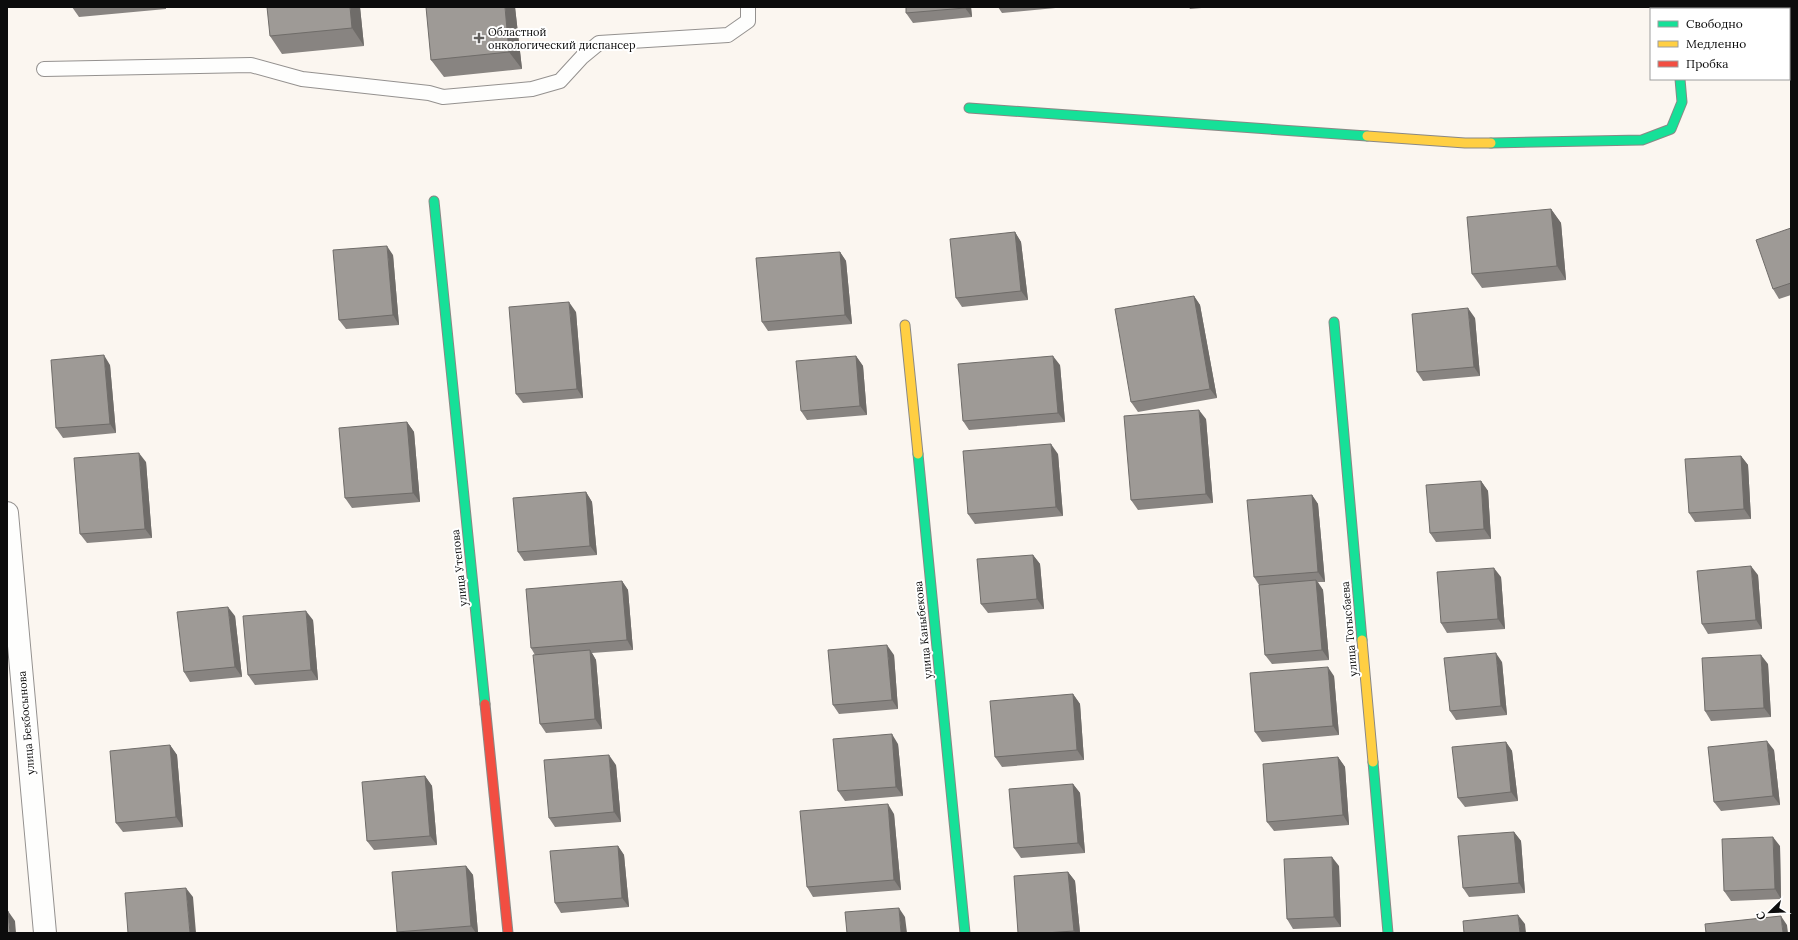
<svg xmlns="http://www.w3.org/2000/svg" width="1798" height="940" font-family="Lora,serif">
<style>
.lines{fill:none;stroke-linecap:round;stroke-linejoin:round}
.lane-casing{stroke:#94918f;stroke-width:16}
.street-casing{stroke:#94918f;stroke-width:24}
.fast-casing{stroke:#8a8885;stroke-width:11}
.slow-casing{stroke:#8a8885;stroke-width:11}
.jam-casing{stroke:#8a8885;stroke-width:11}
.lane{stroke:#fefefd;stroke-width:14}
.street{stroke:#fefefd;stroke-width:22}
.fast{stroke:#16e098;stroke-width:9}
.slow{stroke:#ffcf43;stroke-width:9}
.jam{stroke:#f24e42;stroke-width:9}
.wall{fill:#888481}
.shaded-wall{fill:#6f6c69}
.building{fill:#9e9a96;stroke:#6f6c69}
.poi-dot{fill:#605e5c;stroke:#fff;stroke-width:1.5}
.labels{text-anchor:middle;stroke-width:4;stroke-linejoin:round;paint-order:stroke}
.poi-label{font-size:11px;fill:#0c0c0c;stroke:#fff;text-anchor:start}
.street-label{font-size:11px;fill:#0c0c0c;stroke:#fff}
</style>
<rect width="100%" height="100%" fill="#fbf6f0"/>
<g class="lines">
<!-- lane casing -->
<g class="lane-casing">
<path id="lane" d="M44 69 251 65 302 79 429 93 443 97 532 89 560 81 582 57 599 43 728 35 748 21V7"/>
</g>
<!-- street casing -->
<g class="street-casing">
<path id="street" d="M1674 7V9
M7 513 45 933"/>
</g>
<!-- fast casing -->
<g class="fast-casing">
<path id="fast" d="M969 108 1367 136
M1491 143 1642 140 1671 129 1682 102 1680 79
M434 201 485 704
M1334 322 1362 640
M918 454 965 933
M1373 762 1388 933"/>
</g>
<!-- slow casing -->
<g class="slow-casing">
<path id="slow" d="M1367 136 1465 143H1491
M905 325 918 454
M1362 640 1373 762"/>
</g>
<!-- jam casing -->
<g class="jam-casing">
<path id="jam" d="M485 704 508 933"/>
</g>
<!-- lane -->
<use href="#lane" class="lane"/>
<!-- street -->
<use href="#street" class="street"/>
<!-- fast -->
<use href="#fast" class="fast"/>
<!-- slow -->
<use href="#slow" class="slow"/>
<!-- jam -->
<use href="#jam" class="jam"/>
</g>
<!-- wall -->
<path class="wall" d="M72 7H166V9L79 17Z
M360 7 364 46 282 54 270 36Z
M515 7 522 69 444 77 431 60Z
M906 7H971L972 17 913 23 906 13Z
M998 7H1066L1002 13Z
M1189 7H1213L1190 9Z
M1724 7H1790L1791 42H1789V9Z
M1551 209 1561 223 1566 280 1482 288 1472 274Z
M1791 228V295L1779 299 1773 289Z
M1015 232 1021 242 1028 300 962 307 956 298Z
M840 252 846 261 852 324 768 331 762 322Z
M393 255 399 325 346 329 339 320Z
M1194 296 1200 305 1217 398 1138 412 1131 402Z
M576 312 583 398 523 403 516 394Z
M1475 318 1480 376 1423 381 1417 372Z
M856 356 863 366 867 415 807 420 801 411Z
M110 365 116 433 63 438 56 428Z
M1060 365 1065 422 969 430 963 421Z
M1206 419 1213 503 1138 510 1131 500Z
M407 422 414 432 420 502 352 508 345 498Z
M1058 454 1063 516 975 524 968 514Z
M1741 456 1748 465 1751 519 1695 522 1689 513Z
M146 462 152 538 87 543 80 534Z
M1481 481 1488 491 1491 539 1436 542 1430 533Z
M586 492 592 502 597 555 524 561 518 552Z
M1312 495 1318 504 1325 582H1318L1323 590 1329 660 1272 664 1265 655 1259 585 1254 577Z
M1033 555 1040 564 1044 609 988 613 981 604Z
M1758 575 1762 629 1708 634 1702 624Z
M1501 577 1505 629 1447 633 1441 623Z
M622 581 628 590 633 650 592 653 596 660 602 729 546 733 540 724 535 655 531 648Z
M235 616 242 677 190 682 184 672Z
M313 620 318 680 255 685 248 675Z
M894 655 898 709 839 714 833 705Z
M1502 662 1507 715 1456 720 1450 711Z
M1768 664 1771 717 1711 721 1705 711Z
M1334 676 1339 735 1262 742 1255 732Z
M1073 694 1080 704 1084 760 1002 767 995 757Z
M1506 742 1512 751 1518 801 1465 807 1458 798Z
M898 744 903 796 845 801 838 791Z
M170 745 177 755 183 827 123 832 116 823Z
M1774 750 1780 805 1721 811 1714 802Z
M1338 757 1345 767 1349 825 1274 831 1267 822Z
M616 765 621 822 555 827 549 818Z
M425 776 432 786 437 845 374 850 367 841Z
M1073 784 1080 793 1085 853 1021 858 1014 848Z
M894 814 901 890 813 897 807 887Z
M1514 832 1521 841 1525 893 1469 897 1463 888Z
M618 846 624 855 629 907 561 913 555 903Z
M1780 846 1781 899 1731 901 1724 891Z
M466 866 473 875 478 933H398L397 932Z
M1339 866 1341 927 1293 929 1287 919Z
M1068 872 1075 881 1080 933H1018Z"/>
<!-- shaded-wall -->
<path class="shaded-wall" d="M350 7H360L364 46 352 28Z
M505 7H515L522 69 509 52Z
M965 7H971L972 17 965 8Z
M1784 7H1790L1791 41 1789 38V9H1784Z
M1551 209 1561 223 1566 280 1557 266Z
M1015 232 1021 242 1028 300 1021 291Z
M387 246 393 255 399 325 393 315Z
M840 252 846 261 852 324 845 315Z
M1194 296 1200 305 1217 398 1210 389Z
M569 302 576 312 583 398 577 389Z
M1468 308 1475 318 1480 376 1474 367Z
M104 355 110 365 116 433 110 424Z
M856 356 863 366 867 415 860 406Z
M1053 356 1060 365 1065 422 1058 413Z
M1199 410 1206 419 1213 503 1206 494Z
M407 422 414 432 420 502 413 493Z
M1051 444 1058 454 1063 516 1056 507Z
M139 453 146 462 152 538 145 529Z
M1741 456 1748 465 1751 519 1744 509Z
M1481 481 1488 491 1491 539 1484 529Z
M586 492 592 502 597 555 590 546Z
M1312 495 1318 504 1325 582 1318 572Z
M1033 555 1040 564 1044 609 1037 599Z
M1751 566 1758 575 1762 629 1756 620Z
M1494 568 1501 577 1505 629 1498 619Z
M1316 580 1323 590 1329 660 1322 650Z
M622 581 628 590 633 650 627 640Z
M228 607 235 616 242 677 235 667Z
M306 611 313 620 318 680 311 670Z
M887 645 894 655 898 709 892 700Z
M590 650 596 660 602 729 595 719Z
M1496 653 1502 662 1507 715 1501 706Z
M1761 655 1768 664 1771 717 1764 708Z
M1328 667 1334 676 1339 735 1333 726Z
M1073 694 1080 704 1084 760 1077 750Z
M892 734 898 744 903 796 896 787Z
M1767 741 1774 750 1780 805 1773 796Z
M1506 742 1512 751 1518 801 1511 792Z
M170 745 177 755 183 827 176 817Z
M609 755 616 765 621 822 614 812Z
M1338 757 1345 767 1349 825 1343 815Z
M425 776 432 786 437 845 430 836Z
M1073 784 1080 793 1085 853 1078 843Z
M888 804 894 814 901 890 894 880Z
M1514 832 1521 841 1525 893 1519 883Z
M1773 837 1780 846 1781 899 1775 889Z
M618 846 624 855 629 907 622 898Z
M1332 857 1339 866 1341 927 1334 917Z
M466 866 473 875 478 933H476L471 926Z
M1068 872 1075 881 1080 933H1075L1074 931Z
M186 888 193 897 196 933H190Z
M899 908 905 917 907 933H901Z
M8 911 15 921 16 933H10Z
M1518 915 1525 924 1526 933H1520Z
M1781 916 1787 925 1788 933H1783Z"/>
<!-- building -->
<path class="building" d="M267 7H350L352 28 270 36Z
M426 7H505L509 52 431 60Z
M906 7H965V8L906 13Z
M1724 7H1784V9H1724Z
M1551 209 1557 266 1472 274 1467 217Z
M1791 228V283L1773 289 1756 240Z
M1015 232 1021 291 956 298 950 239Z
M387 246 393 315 339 320 333 250Z
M840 252 845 315 762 322 756 258Z
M1194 296 1210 389 1131 402 1115 309Z
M569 302 577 389 516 394 509 307Z
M1468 308 1474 367 1417 372 1412 314Z
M104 355 110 424 56 428 51 360Z
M856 356 860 406 801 411 796 361Z
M1053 356 1058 413 963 421 958 364Z
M1199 410 1206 494 1131 500 1124 416Z
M407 422 413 493 345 498 339 428Z
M1051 444 1056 507 968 514 963 451Z
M139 453 145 529 80 534 74 458Z
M1741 456 1744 509 1689 513 1685 459Z
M1481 481 1484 529 1430 533 1426 485Z
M586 492 590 546 518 552 513 498Z
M1312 495 1318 572 1254 577 1247 500Z
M1033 555 1037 599 981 604 977 559Z
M1751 566 1756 620 1702 624 1697 571Z
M1494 568 1498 619 1441 623 1437 572Z
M1316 580 1322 650 1265 655 1259 585Z
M622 581 627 640 531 648 526 589Z
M228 607 235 667 184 672 177 612Z
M306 611 311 670 248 675 243 616Z
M887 645 892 700 833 705 828 650Z
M590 650 595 719 540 724 533 655Z
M1496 653 1501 706 1450 711 1444 658Z
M1761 655 1764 708 1705 711 1702 658Z
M1328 667 1333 726 1255 732 1250 673Z
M1073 694 1077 750 995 757 990 701Z
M892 734 896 787 838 791 833 739Z
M1767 741 1773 796 1714 802 1708 747Z
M1506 742 1511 792 1458 798 1452 747Z
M170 745 176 817 116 823 110 751Z
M609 755 614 812 549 818 544 760Z
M1338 757 1343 815 1267 822 1263 764Z
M425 776 430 836 367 841 362 782Z
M1073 784 1078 843 1014 848 1009 789Z
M888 804 894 880 807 887 800 811Z
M1514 832 1519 883 1463 888 1458 836Z
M1773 837 1775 889 1724 891 1722 839Z
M618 846 622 898 555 903 550 851Z
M1332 857 1334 917 1287 919 1284 859Z
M466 866 471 926 397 932 392 872Z
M1068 872 1074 931 1045 933H1018L1014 876Z
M186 888 190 933H128L125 893Z
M899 908 901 933H847L845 912Z
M7 911H8L10 933H7Z
M1518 915 1520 933H1464L1463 921Z
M1781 916 1783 933H1706L1705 924Z"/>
<!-- markers -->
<path class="poi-dot" d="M477 32h4v4h4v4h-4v4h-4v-4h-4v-4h4z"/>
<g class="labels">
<!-- poi labels -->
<g class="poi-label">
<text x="488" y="36">Областной<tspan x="488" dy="13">онкологический диспансер</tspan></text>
</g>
<!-- street labels -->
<g class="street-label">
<text transform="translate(459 568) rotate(-96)" y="4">улица Утепова</text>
<text transform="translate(1349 629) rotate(-95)" y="4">улица Тогысбаева</text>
<text transform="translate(923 630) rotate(-96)" y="4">улица Каныбекова</text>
<text transform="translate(26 723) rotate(-95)" y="4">улица Бекбосынова</text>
</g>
</g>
<!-- border -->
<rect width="1798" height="940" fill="none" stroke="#0c0c0c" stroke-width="16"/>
<!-- legend -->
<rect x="1650" y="8" width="140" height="72" fill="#ffffff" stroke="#9e9e9e"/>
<rect x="1658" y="21" width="20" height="6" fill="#16e098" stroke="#9e9e9e"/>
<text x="1686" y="28" font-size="12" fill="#0c0c0c">Свободно</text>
<rect x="1658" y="41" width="20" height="6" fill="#ffcf43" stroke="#9e9e9e"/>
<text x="1686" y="48" font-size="12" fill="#0c0c0c">Медленно</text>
<rect x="1658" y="61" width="20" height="6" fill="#f24e42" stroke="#9e9e9e"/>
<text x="1686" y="68" font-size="12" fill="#0c0c0c">Пробка</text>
<!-- north arrow -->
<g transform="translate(1770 912) rotate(247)" stroke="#ffffff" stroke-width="3" paint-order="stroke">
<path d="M0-3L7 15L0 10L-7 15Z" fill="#0c0c0c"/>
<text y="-6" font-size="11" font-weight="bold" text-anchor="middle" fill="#0c0c0c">С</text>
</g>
</svg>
